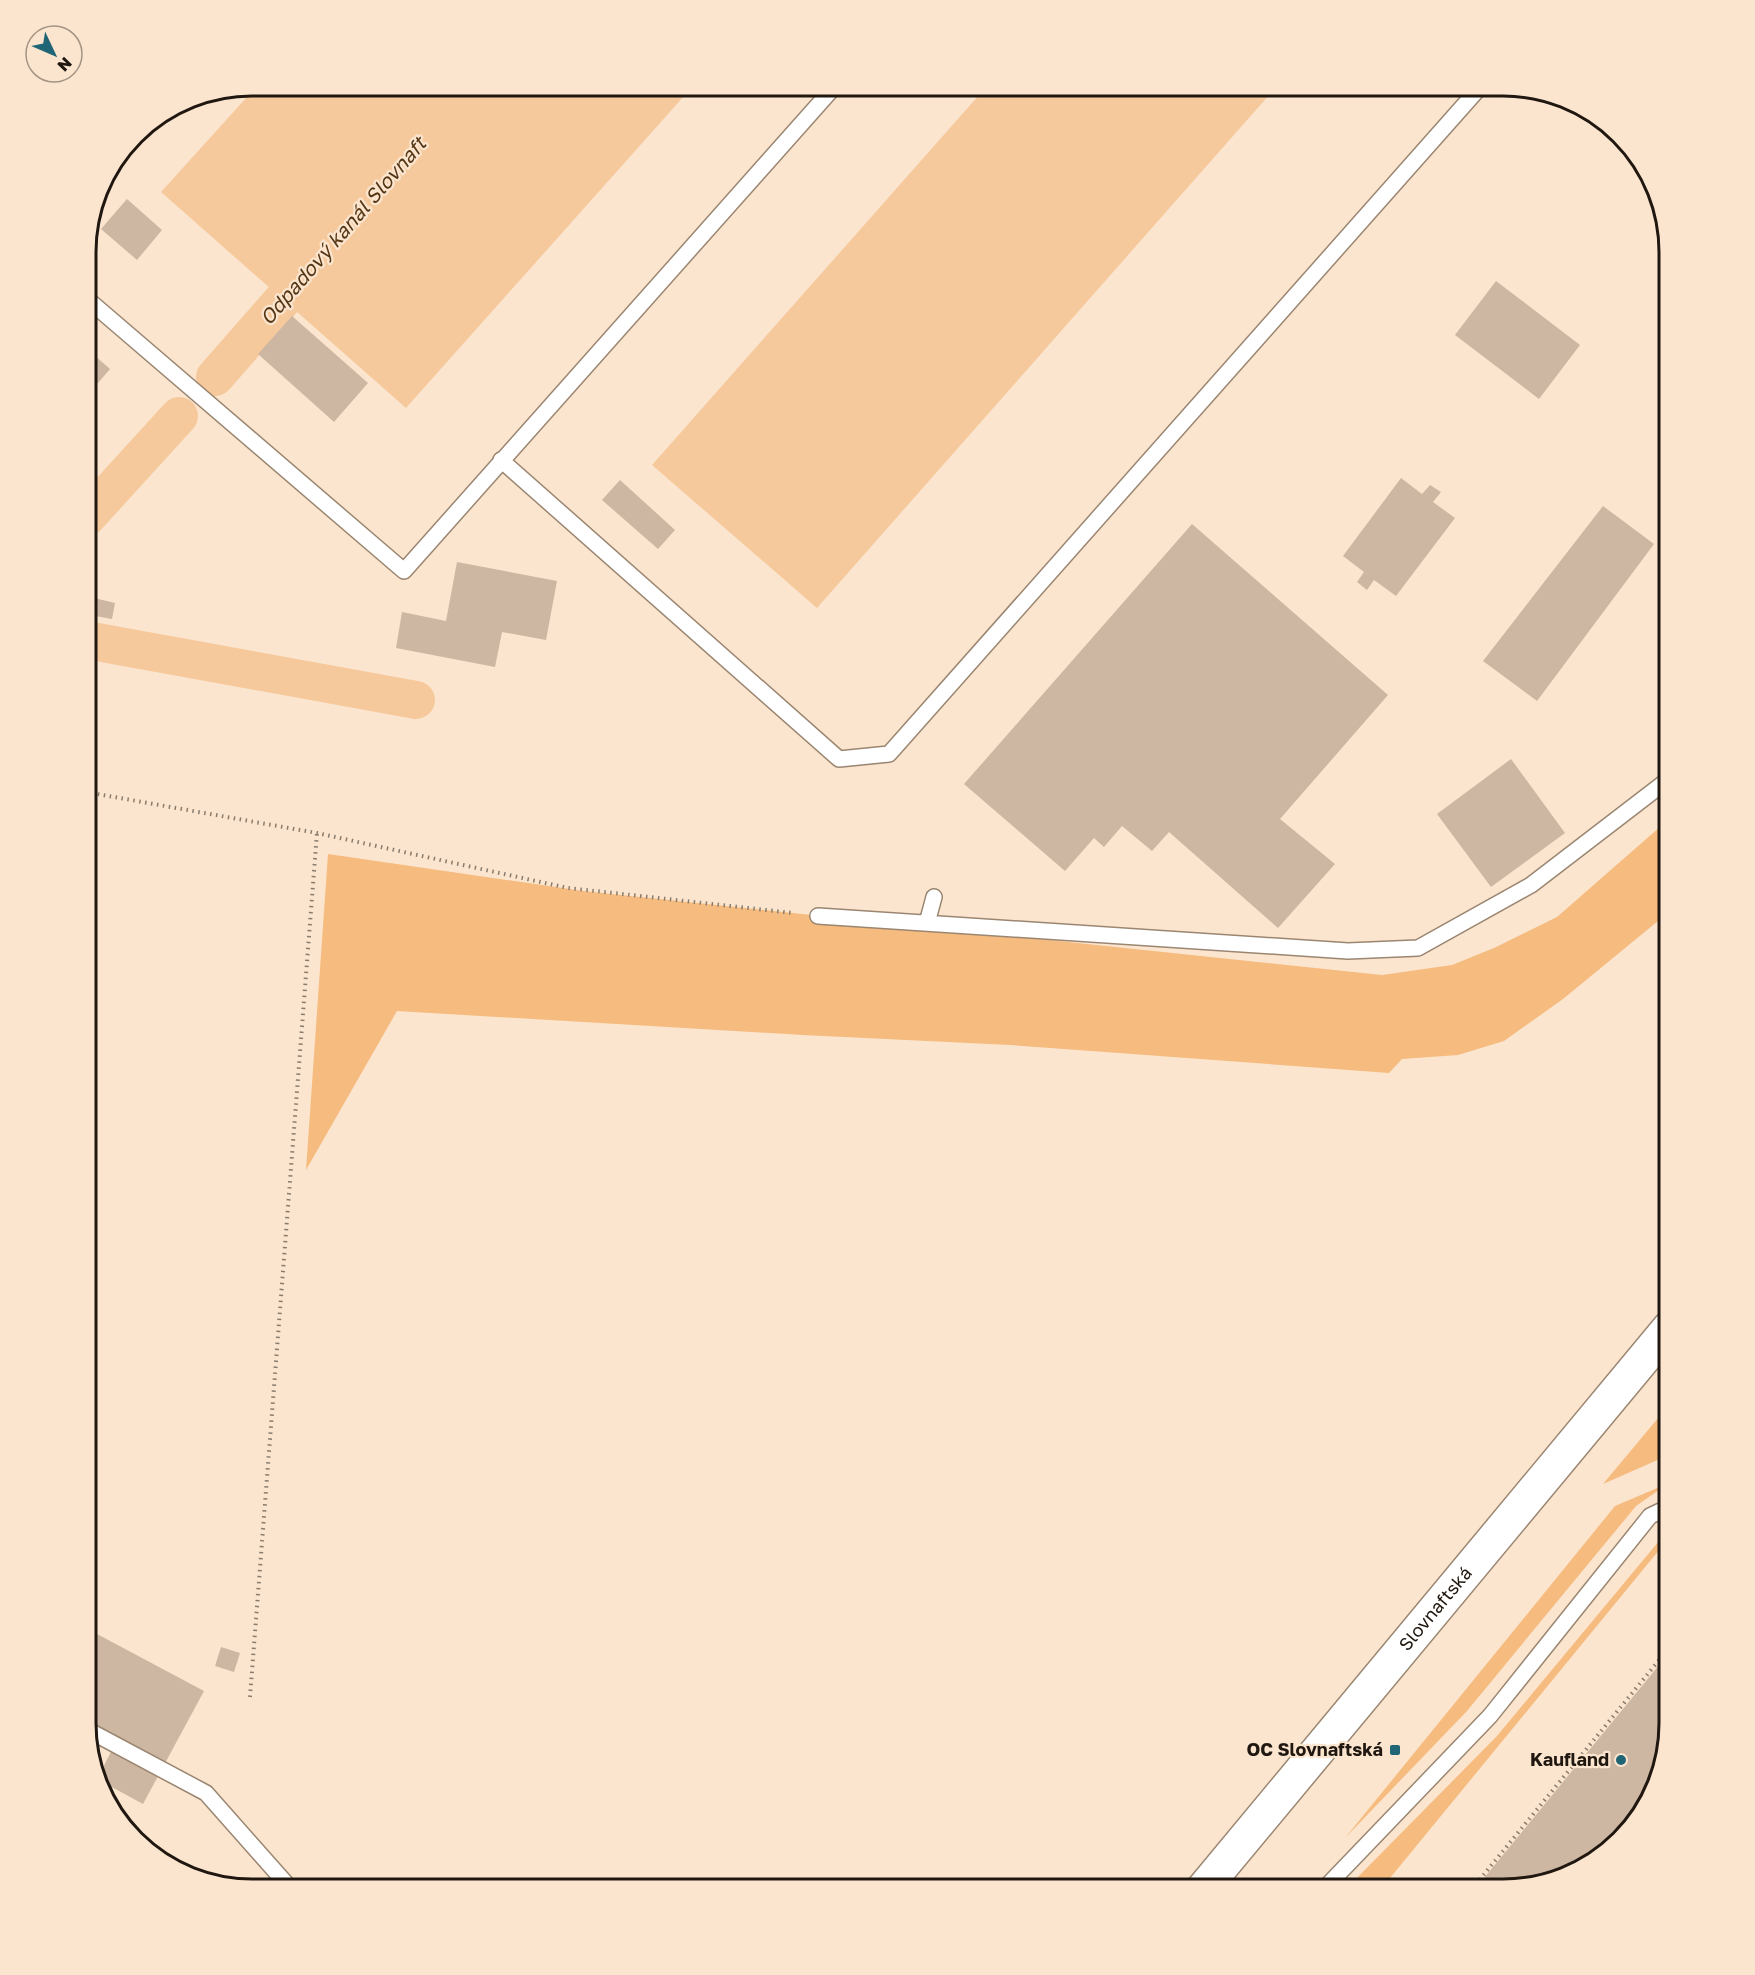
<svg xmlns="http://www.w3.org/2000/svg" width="1755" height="1975" font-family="'Golos Text',sans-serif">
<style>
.green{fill:#f6bb7e}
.water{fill:#f6c99c}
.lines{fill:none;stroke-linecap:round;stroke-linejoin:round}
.canal{stroke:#f6c99c;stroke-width:38}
.building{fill:#cdb7a2}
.service-casing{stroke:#9a8671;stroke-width:18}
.secondary-casing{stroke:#9a8671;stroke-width:36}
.path{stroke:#8a7c6d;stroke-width:4;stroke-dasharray:1.5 4.5;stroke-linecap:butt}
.service{stroke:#fff;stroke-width:15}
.secondary{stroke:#fff;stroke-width:33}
.poi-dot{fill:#1f6575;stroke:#fbe5cf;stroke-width:2}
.labels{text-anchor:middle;stroke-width:4.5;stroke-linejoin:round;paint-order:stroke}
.street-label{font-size:18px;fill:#201810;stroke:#fbe5cf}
.poi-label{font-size:18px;font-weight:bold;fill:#201810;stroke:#fbe5cf;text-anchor:end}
.water-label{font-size:20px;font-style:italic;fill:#553715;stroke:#fbe5cf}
.rim{fill:none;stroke:#201810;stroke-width:3}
</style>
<rect width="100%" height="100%" fill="#fbe5cf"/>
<!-- green -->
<path class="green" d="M1669 819V912L1563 999 1504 1041 1458 1055 1402 1059 1389 1073 1010 1045 803 1035 397 1011 306 1170 328 854 583 891 1382 975 1452 965 1494 948 1557 917Z
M1669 1406V1455L1603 1484 1664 1411Z
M1669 1483 1636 1506 1467 1711 1345 1838 1615 1506Z
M1669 1531V1538L1381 1889 1347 1888 1497 1736 1659 1541Z"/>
<!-- water -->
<path class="water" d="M257 86H693L406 408 161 192Z
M987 86H1277L817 608 652 465Z"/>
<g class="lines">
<!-- canal -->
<path class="canal" d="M215 377 315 263
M86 518 179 416
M86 640 416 700"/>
</g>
<!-- building -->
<path class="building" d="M1655 188 1661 198V203L1650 195Z
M127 199 162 230 137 260 101 229Z
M1496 281 1580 345 1539 399 1455 335Z
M292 316 368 383 334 422 258 354Z
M86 348 110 369 86 397Z
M1401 478 1422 494 1430 485 1441 492 1433 502 1455 518 1396 596 1374 580 1367 590 1357 582 1364 572 1343 556Z
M620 480 675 530 658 549 602 500Z
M1603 506 1654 544 1537 701 1483 661Z
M1192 524 1388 695 1280 819 1335 864 1278 928 1169 832 1152 851 1122 826 1104 847 1094 838 1065 871 964 784Z
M457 562 557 581 546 640 502 632 495 667 396 648 402 612 446 621Z
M94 598 115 603 112 619 90 615Z
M1511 759 1565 833 1491 887 1437 814Z
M97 1634 204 1691 143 1804 97 1779 114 1746 86 1723V1640L92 1643Z
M221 1647 240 1653 234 1672 215 1666Z
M1669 1653V1723L1652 1797 1604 1855 1557 1881 1503 1889H1475Z"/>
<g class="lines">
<!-- service casing -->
<g class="service-casing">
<path id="service" d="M86 298 404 571 835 86
M501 460 839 759 889 754 1481 86
M818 916 1348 951 1418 948 1531 885 1669 779
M927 923 934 897
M86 1729 206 1793 291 1889
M1324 1889 1490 1716 1650 1516 1669 1507"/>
</g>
<!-- secondary casing -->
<g class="secondary-casing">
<g id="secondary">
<path id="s1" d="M1203 1889 1669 1328"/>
</g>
</g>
<!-- path -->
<path class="path" d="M86 792 317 833 568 888 793 913
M250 1697 317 833
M1472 1889 1669 1648"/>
<!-- service -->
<use href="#service" class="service"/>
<!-- secondary -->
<use href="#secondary" class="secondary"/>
</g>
<!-- markers -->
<g class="poi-dot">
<rect x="1389" y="1744" width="12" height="12" rx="3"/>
<circle cx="1621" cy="1760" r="6"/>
</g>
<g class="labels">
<!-- street labels -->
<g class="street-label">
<text dy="6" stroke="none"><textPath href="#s1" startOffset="364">Slovnaftská</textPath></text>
</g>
<!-- poi labels -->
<g class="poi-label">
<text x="1383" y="1756">OC Slovnaftská</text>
<text x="1609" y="1766">Kaufland</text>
</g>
<!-- water labels -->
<g class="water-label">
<text transform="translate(343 231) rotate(-49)" y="7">Odpadový kanál Slovnaft</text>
</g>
</g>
<!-- crop -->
<path d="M0 0H1755V1975H0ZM252 96H1503A156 156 0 0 1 1659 252V1723A156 156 0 0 1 1503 1879H252A156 156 0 0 1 96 1723V252A156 156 0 0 1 252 96Z" fill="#fbe5cf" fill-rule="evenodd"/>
<path class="rim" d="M252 96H1503A156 156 0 0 1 1659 252V1723A156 156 0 0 1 1503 1879H252A156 156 0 0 1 96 1723V252A156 156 0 0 1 252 96Z"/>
<!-- north arrow -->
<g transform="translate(54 54) rotate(134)"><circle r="28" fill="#fbe5cf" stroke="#a39383" stroke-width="1.5"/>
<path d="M0-4.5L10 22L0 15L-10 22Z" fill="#1f6575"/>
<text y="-9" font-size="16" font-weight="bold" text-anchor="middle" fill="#201810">N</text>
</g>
</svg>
